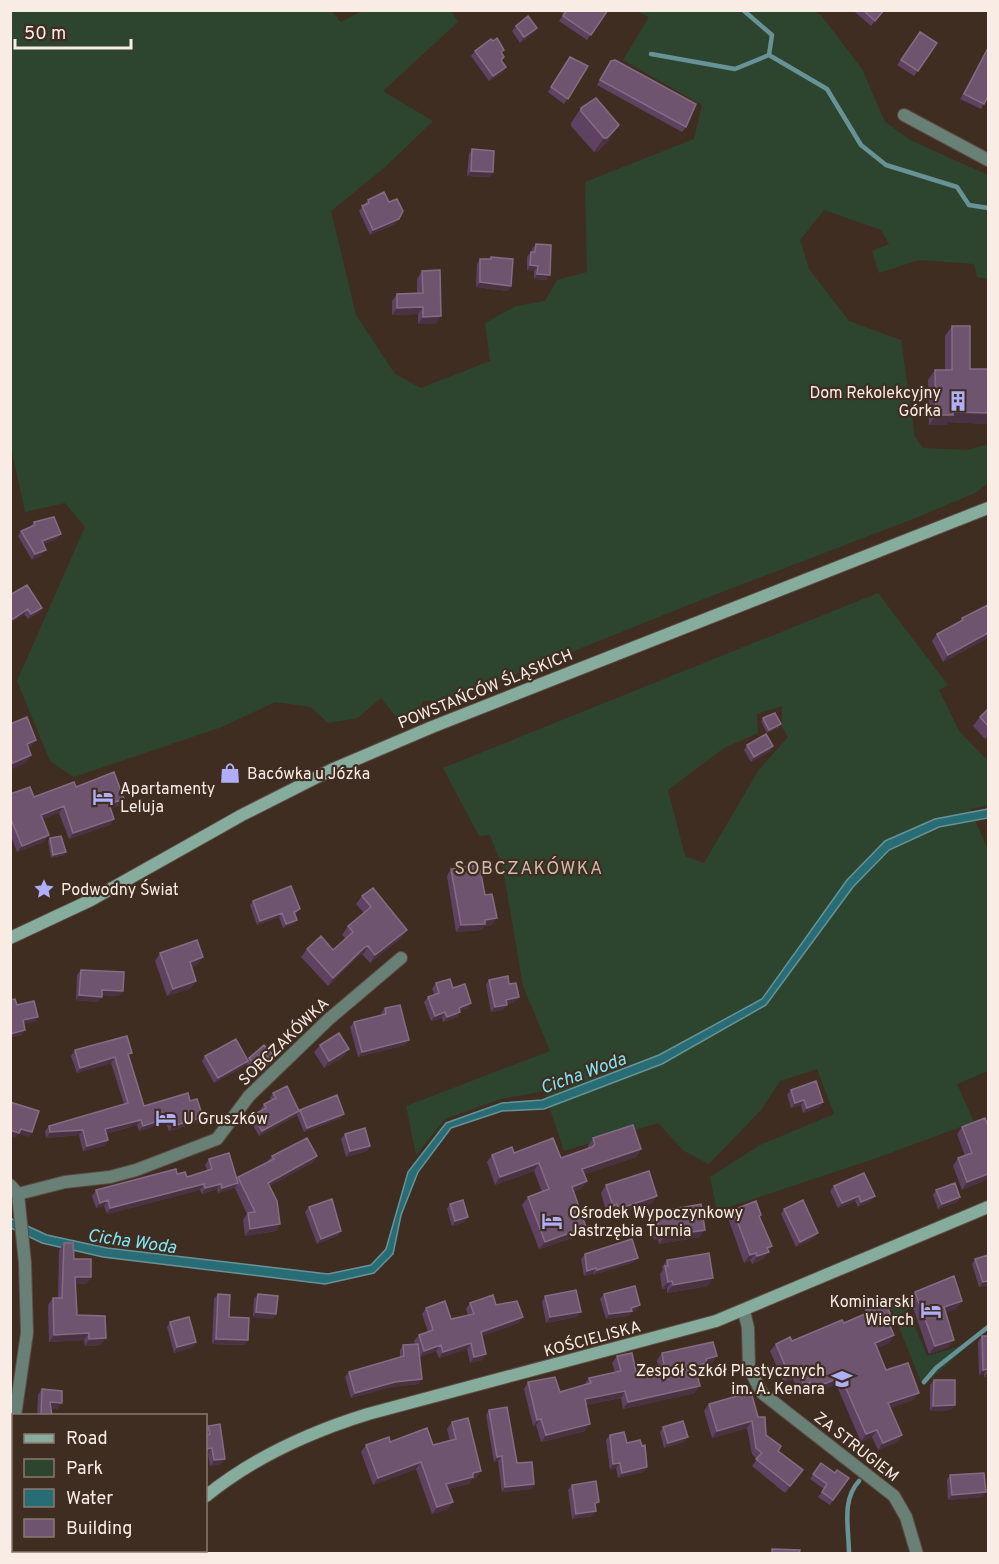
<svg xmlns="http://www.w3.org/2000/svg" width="999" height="1564" font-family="Overpass,sans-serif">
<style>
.green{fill:#2d452f;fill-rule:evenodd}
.water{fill:#286d75;stroke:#679397;stroke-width:1.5}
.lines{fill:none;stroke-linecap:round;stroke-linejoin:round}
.stream{stroke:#679397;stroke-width:4.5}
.street-casing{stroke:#5d4c41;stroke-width:14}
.secondary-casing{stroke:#5d4c41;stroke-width:14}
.street{stroke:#688076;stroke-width:12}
.secondary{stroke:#85ac9d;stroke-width:12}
.wall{fill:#5f4262}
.shaded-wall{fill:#4b3242}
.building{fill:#6f5470;stroke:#856c82;stroke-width:1.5}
.labels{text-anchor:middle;stroke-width:4.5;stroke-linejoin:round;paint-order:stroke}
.poi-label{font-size:16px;fill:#f9ece5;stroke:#3f2d22;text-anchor:start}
.street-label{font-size:16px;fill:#f9ece5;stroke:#3f2d22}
.neighbourhood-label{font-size:18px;letter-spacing:1.5px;fill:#d3bbae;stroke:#3f2d22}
.water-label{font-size:18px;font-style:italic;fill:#7ee7f4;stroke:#3f2d22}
</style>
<rect width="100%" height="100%" fill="#3f2d22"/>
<!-- green -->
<path class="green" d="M331 10 341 22 362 11H451L458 22 383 91 433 121 384 168 331 211 356 315 395 374 421 388 490 361 485 323 516 306 545 301 557 280 587 272 585 182 694 139 702 105 623 60 649 17 636 11 811 10 821 15 862 69 885 122 912 141 988 175V279L977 277 974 264 919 260 879 273 872 251 889 244 881 230 824 210 800 240 809 269 849 321 901 340 915 437 923 448 968 450 988 444V483L975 493 918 517 696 602 452 700 423 701 420 710 400 722 381 698 358 718 328 723 311 707 275 702 222 727 74 777 50 761 17 681 85 527 65 503 25 512 11 446V11Z
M878 593 948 685 939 690 959 731 988 761V805L970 809 988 850V1071L957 1084 974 1122 874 1159 717 1211 710 1177 760 1145 834 1114 817 1069 780 1081 761 1110 709 1164 684 1151 658 1123 564 1151 544 1091 501 1099 445 1119 416 1155 406 1106 550 1051 523 986 503 869 490 835 479 836 443 768ZM782 706V727L788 737 758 771 704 863 685 856 668 790 724 748 758 733 757 714Z
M900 1298 907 1304 911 1327H915L927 1356 971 1343 923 1386 889 1303Z"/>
<!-- water -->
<path class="water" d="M988 809V818L939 827 889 850 853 887 766 1005 662 1064 544 1109 502 1111 451 1128 418 1172 401 1215 393 1254 374 1273 325 1284 103 1257 42 1243 11 1228 10 1218 47 1235 107 1248 328 1274 371 1265 386 1249 408 1172 446 1123 502 1103 542 1100 659 1055 762 999 847 880 885 841 935 819Z"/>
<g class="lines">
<!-- stream -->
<path class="stream" d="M743 10 772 35 769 55 827 89 861 145 886 165 957 187 969 205 988 208
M651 54 735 69 769 55
M924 1382 936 1368 988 1327
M849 1554C849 1528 841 1501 859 1481"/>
<!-- street casing -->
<g class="street-casing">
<path id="street" d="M904 115 988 160
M10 1185 18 1194 25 1263 27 1333 15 1416
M18 1194 65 1182 110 1177 136 1170 217 1139 249 1096 329 1019 401 958
M744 1311 748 1328 749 1368 762 1393 894 1496 906 1517 917 1554
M14 1427V1481
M46 1550 50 1554"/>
</g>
<!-- secondary casing -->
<g class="secondary-casing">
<path id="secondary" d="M10 938 91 900 242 815 331 770 432 727 988 508
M206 1496C254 1457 310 1432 368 1414L716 1321 988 1207
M143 1554 146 1550"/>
</g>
<!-- street -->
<use href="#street" class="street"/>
<!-- secondary -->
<use href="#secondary" class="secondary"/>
</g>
<!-- wall -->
<path class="wall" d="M562 10H608L587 40 559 21 563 15 561 11Z
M856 10H884L871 26 855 12Z
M516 26 533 34 520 43 512 31Z
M920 32 937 43 914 76 897 65Z
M988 47V96L981 109 960 99Z
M475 51 504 57 502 61 503 72 489 81 471 56Z
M570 57 588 66 564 104 548 92Z
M611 61 686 127 682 132 597 85Z
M581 108 609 140 597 152H594L571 126V123Z
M472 149 493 172 489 177 467 176 469 154Z
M368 200 389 202 395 224 370 235 359 211Z
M536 244 547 280 534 279V271H527V257L531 252H532V249Z
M491 257 511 286 507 291 476 287 477 264 480 259H490Z
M422 271 436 324H418V314L392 315V301L397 294 417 293V279Z
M952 326 970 369H988V424L948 422 946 425H929L928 380 935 370H945V336Z
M34 522 57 539 44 544 42 555 32 560 18 536 21 531 30 527Z
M10 595 42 608 38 613 28 619 24 614 10 623Z
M988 605V638L943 662 932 641 937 634 959 622 962 618Z
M988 709V736L985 739 973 726 980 717Z
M763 718 779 727 767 733 761 721Z
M747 745 773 746 770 751 751 762 744 750Z
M76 787 124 799 120 805 110 809 114 819 110 825 69 839 59 813 42 819 44 842 17 852 10 834V794L34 797Z
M50 838 66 852 64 855 51 858 48 841Z
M451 869 492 925 484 926 481 930 456 932 447 876Z
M362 896 407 930 401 938 370 963 363 955H359L328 986 301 957 307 949 333 950 346 939 342 935 348 926 364 913 356 904Z
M253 901 300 909 295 914 294 924 283 928 279 917 257 925 250 905Z
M160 953 198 964 192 967 196 981 191 988 167 996 155 961Z
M81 970 119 996 102 995 98 1002 76 1000 77 975Z
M489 980 509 984 515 1002 507 1004 503 1010 491 1012 486 985Z
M436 983 453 988 471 1003 468 1008 460 1011 457 1017 443 1022 442 1018 431 1021 424 1002 428 997 435 995 432 989Z
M385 1008 409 1040 405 1045 358 1057 350 1027 354 1022 382 1015 381 1013Z
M320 1045 343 1057 324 1068 314 1052Z
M75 1050 129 1058 144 1106 190 1101 203 1117 199 1122 169 1131 166 1123 139 1131 137 1125 106 1134 108 1140 104 1146 83 1151 79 1135 46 1138 45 1131 49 1126 124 1104 111 1063 77 1073 71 1056Z
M205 1056 248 1060 249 1058 275 1057 272 1062 256 1076 246 1064 245 1066 214 1083 202 1061Z
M791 1090 823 1102 820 1107 803 1113 801 1105 791 1108 787 1095Z
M273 1093 299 1111 300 1110 341 1118 304 1132 297 1115 296 1116 259 1136 250 1120 253 1115 261 1110V1109L264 1104 271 1101 270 1098Z
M962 1127 988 1179 962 1190 953 1166 958 1158 965 1156 957 1134Z
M345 1134 370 1146 367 1151 346 1157 341 1139Z
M593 1138 641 1149 636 1157 584 1174 587 1181 581 1189 573 1192 586 1227 581 1235 539 1249 522 1205 528 1197 542 1192 534 1171 495 1185 487 1162 492 1155 514 1153 561 1158 588 1148V1146Z
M272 1156H317L312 1163 269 1186 280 1224 276 1231 245 1236 243 1220 247 1214 235 1188 218 1193 217 1189 202 1194 200 1190 107 1214 104 1206 96 1208 92 1196 96 1190 187 1177 207 1170 205 1165 209 1159 237 1178 267 1162Z
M606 1185 652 1203 613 1216 612 1212 607 1214 601 1193Z
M834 1186 875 1196 871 1201 858 1207 855 1201 838 1208 830 1191Z
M936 1190 960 1197 957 1202 938 1209 933 1195Z
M450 1204 464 1222 452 1226 447 1209Z
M309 1207 341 1231 337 1236 317 1244 305 1212Z
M784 1209 814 1238 796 1247 781 1214Z
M733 1210 761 1215 760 1217 772 1246 763 1259 752 1264 750 1260 744 1263 728 1218Z
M656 1212 700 1237 659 1244 658 1240H654L651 1219Z
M64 1243 74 1259 91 1277 86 1284H75L77 1315 101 1345 85 1346 84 1340 49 1342 48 1305 53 1298H58L59 1250Z
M585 1254 634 1262 593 1275V1273L584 1276 581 1259Z
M988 1255V1285L979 1287 972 1264 975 1259Z
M667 1260 708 1286 667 1293V1288L662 1289 660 1274 663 1270 662 1267Z
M915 1292 957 1309 946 1312 949 1347 929 1354 910 1299Z
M218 1294 229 1317 248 1340 244 1345 212 1344 214 1299Z
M258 1294 276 1314 273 1319 253 1317 254 1299Z
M604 1294 636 1310 632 1312 628 1316 606 1319 600 1299Z
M545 1296 577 1317 546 1323 542 1302Z
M470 1303 496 1305 519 1323 482 1336 486 1354 482 1360 470 1363 467 1349 439 1358 436 1351 420 1357 422 1379 418 1384 391 1387 351 1398 345 1377 349 1372 400 1357V1350L403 1345 415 1344 414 1341 419 1335 428 1332 422 1314 426 1308 451 1319 468 1315 466 1309Z
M866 1310 891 1329 894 1335 889 1343 877 1348 886 1370 919 1393 913 1400 890 1408 902 1435 897 1442 878 1450 872 1437 861 1442 836 1384 807 1397 805 1390 799 1392 793 1379 784 1383 770 1351 776 1344 792 1341 844 1323 861 1316Z
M170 1322 196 1342 193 1347 174 1353 167 1327Z
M982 1336H988V1377H984V1374L979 1375 978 1342Z
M662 1353 712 1363 706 1365 702 1370 697 1371 695 1393 623 1409 621 1398 586 1405 585 1431 541 1442 536 1425 533 1426 524 1389 528 1382 560 1392 584 1385 589 1378 615 1372 612 1363 617 1356 636 1372 658 1367 657 1360Z
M934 1380 951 1410 930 1411V1385Z
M42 1389 58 1409 51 1408 52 1416H37L38 1395Z
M709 1404 758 1417 766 1435 778 1451 803 1470 785 1493 752 1466 757 1459 752 1454 747 1428 712 1438 704 1411Z
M489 1410 517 1463 534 1484 531 1489 502 1492 498 1461 494 1462 486 1415Z
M452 1422 481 1471 476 1478 472 1479 469 1484 448 1489V1509L432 1514 416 1469 373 1485 361 1452 366 1445 390 1442 433 1445 450 1441 447 1429Z
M208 1426 221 1464 210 1466 208 1454H206V1430Z
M663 1427 684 1442 664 1448 660 1432Z
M610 1435 627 1443 647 1467 643 1472 618 1478 616 1468 610 1470 606 1440Z
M821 1463 835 1473 849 1478 830 1505 818 1497 824 1489 810 1479Z
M950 1475 982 1497 948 1500 947 1480Z
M572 1485 596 1511 593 1516 572 1519 568 1490Z"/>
<!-- shaded-wall -->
<path class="shaded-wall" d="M537 28 533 34 520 43 524 37Z
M506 67 503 72 489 81 493 76Z
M619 125 609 140 597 152H594L604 138Z
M471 171 493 172 489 177 467 176Z
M399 219 395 224 370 235 373 230Z
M530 265 538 266 534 271H527Z
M537 274 550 275 547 280 534 279Z
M480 282 511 286 507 291 476 287Z
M423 307 418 314 392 315 397 308Z
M441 316 436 324H418L423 317Z
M953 412 988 413V424L948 422 946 425H929L936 415Z
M61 534 57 539 39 546 42 541Z
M46 550 42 555 32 560 35 554Z
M42 608 38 613 28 619 31 614Z
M28 609 24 614 10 623 13 619Z
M988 633V638L943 662 948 655Z
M781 724 779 727 767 733 769 730Z
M36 740 31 747 21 751 27 744Z
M773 746 770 751 751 762 754 757Z
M31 755 26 763 10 770V767L13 763Z
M124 799 120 805 104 811 109 804Z
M64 806 59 813 36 821 41 815Z
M114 819 110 825 69 839 73 833Z
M49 835 44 842 17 852 22 846Z
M66 852 64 855 51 858 53 855Z
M282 913 279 917 257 925 260 921Z
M497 918 492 925 484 926 481 930 456 932 461 925Z
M297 920 294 924 283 928 286 924Z
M407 930 401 938 370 963 375 955Z
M368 946 363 955H359L328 986 333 978 365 947Z
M203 957 198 964 185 970 190 962Z
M196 981 191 988 167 996 173 989Z
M102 990 123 991 119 996 99 995Z
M79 995 102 997 98 1002 76 1000Z
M519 997 515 1002 502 1005 506 1000Z
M471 1003 468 1008 455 1013 459 1008Z
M507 1005 503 1010 491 1012 495 1007Z
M445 1012 442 1018 431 1021 435 1016Z
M460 1012 457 1017 443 1022 447 1017Z
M38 1017 35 1022 19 1025 23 1020Z
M25 1030 22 1035 10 1038V1034Z
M409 1040 405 1045 358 1057 362 1052Z
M349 1049 343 1057 324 1068 329 1061Z
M115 1057 111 1063 77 1073 80 1068Z
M275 1057 272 1062 256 1076 260 1071Z
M248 1061 245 1066 214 1083 218 1078Z
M804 1100 801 1105 791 1108 795 1103Z
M823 1102 820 1107 803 1113 807 1108Z
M299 1111 296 1116 259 1136 262 1131Z
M344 1114 341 1118 304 1132 307 1128Z
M170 1117 166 1123 139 1131 143 1126Z
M203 1117 199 1122 169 1131 173 1126Z
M141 1120 137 1125 101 1135 105 1129Z
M21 1129 32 1132 29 1137 18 1134 16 1138 10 1136V1130Z
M83 1130 79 1135 46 1138 50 1132Z
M108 1140 104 1146 83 1151 87 1146Z
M370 1146 367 1151 346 1157 350 1151Z
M641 1149 636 1157 577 1177 582 1169Z
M317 1156 312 1163 263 1190 268 1183Z
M539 1163 534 1171 495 1185 500 1177Z
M988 1174V1179L962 1190 967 1182Z
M587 1181 581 1189 566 1194 572 1187Z
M238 1183 234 1189 218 1193 222 1188Z
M204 1184 200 1190 107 1214 110 1208Z
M221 1184 217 1189 202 1194 205 1188Z
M657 1196 652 1203 613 1216 618 1209Z
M859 1196 855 1201 838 1208 842 1203Z
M875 1196 871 1201 858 1207 861 1202Z
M960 1197 957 1202 938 1209 942 1204Z
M108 1200 104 1206 96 1208 100 1203Z
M617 1204 612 1212 607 1214 613 1206Z
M468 1217 464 1222 452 1226 455 1221Z
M280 1224 276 1231 245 1236 250 1229Z
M586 1227 581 1235 539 1249 545 1242Z
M705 1230 700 1237 659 1244 665 1236Z
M341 1231 337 1236 317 1244 321 1239Z
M664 1232 658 1240H654L660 1233Z
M818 1233 814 1238 796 1247 800 1242Z
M772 1246 763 1259 752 1264 757 1256 767 1248Z
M756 1253 750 1260 744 1263 750 1255Z
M638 1258 634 1262 593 1275 597 1270Z
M596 1268 593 1273 584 1276 587 1271Z
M75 1277H91L86 1284H70Z
M713 1278 708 1286 667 1293 673 1285Z
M672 1281 667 1288 662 1289 668 1282Z
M988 1281V1285L979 1287 983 1282Z
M962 1301 957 1309 939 1315 944 1307Z
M640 1305 636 1310 632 1312 628 1316 606 1319 609 1314Z
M256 1312 276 1314 273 1319 253 1317Z
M581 1312 577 1317 546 1323 550 1317Z
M523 1317 519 1323 477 1338 481 1332Z
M89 1333 84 1340 49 1342 54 1335Z
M894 1335 889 1343 870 1351 875 1343Z
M106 1338 101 1345 85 1346 89 1339Z
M216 1339 248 1340 244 1345 212 1344Z
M954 1340 949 1347 929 1354 935 1346Z
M196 1342 193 1347 174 1353 177 1347Z
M471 1343 467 1349 439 1358 443 1352Z
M441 1345 436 1351 420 1357 424 1351Z
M486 1354 482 1360 470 1363 474 1357Z
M717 1356 712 1363 706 1365 702 1370 691 1373 695 1366 706 1359Z
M988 1369 984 1374 979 1375 983 1370Z
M798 1371 793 1379 784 1383 789 1375Z
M988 1372V1377H984Z
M841 1377 836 1384 807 1397 812 1389Z
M422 1379 418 1384 391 1387 351 1398 355 1393 395 1382Z
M810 1382 805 1390 799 1392 804 1385Z
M700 1386 695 1393 623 1409 628 1402Z
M625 1391 621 1398 580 1406 585 1399Z
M919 1393 913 1400 883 1410 888 1403Z
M50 1402 62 1403 58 1409 46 1408Z
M955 1405 951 1410 930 1411 933 1406Z
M541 1419 536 1425 533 1426 537 1420Z
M752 1421 747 1428 712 1438 717 1431Z
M590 1424 585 1431 541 1442 546 1435Z
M877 1430 872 1437 861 1442 866 1434Z
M902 1435 897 1442 878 1450 883 1443Z
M688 1437 684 1442 664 1448 668 1443Z
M212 1448 208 1454H206V1449Z
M502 1456 498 1461 494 1462 497 1457Z
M225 1459 221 1464 210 1466 214 1460Z
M421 1462 416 1469 373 1485 378 1478Z
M620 1463 616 1468 610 1470 613 1464Z
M647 1467 643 1472 618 1478 622 1473Z
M481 1471 476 1478 472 1479 469 1484 441 1491 446 1484 473 1473Z
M534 1484 531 1489 502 1492 505 1487Z
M986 1492 982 1497 948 1500 952 1495Z
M453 1502 448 1509 432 1514 437 1507Z
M10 1510H14V1518H10Z
M596 1511 593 1516 572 1519 576 1514Z"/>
<!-- building -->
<path class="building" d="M567 10H608L591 35 563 16Z
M863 10H884L875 21Z
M528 16 537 28 524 37 516 26Z
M920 32 937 43 918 71 901 60Z
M497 38 504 50 501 52 504 57 501 60 506 67 493 76 475 51 491 39 493 41Z
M988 48V96L984 104 964 94Z
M570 57 588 66 568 99 551 87Z
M615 60 696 104 686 127 600 80 611 61Z
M596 98 619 125 607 138H604L581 111V108Z
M472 149 494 151 493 172 471 171Z
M384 192 389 202 397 199 403 211 399 219 373 230 362 206 369 203 368 200Z
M536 244 551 245 550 275 537 274 538 266 530 265 531 252H535Z
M491 257 513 259 511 286 480 282V259H491Z
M440 270 441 316 423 317V307L397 308V294L423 293 422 271Z
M952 326H970V369H988V413L953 412V415H936L935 370H952Z
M54 517 61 534 42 541 46 550 35 554 21 531 35 525 34 522Z
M27 585 42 608 31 614 28 609 13 619 10 616V595Z
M988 605V633L948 655 937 634 963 620 962 618Z
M988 709V726L980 717Z
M775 713 781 724 769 730 763 718Z
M27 717 36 740 27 744 31 755 13 763 10 757V724Z
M766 734 773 746 754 757 747 745Z
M114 772 124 799 109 804 114 819 73 833 64 806 41 815 49 835 22 846 10 817V794L30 787 34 797 74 782 76 787Z
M61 836 66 852 53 855 50 838Z
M479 864 485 895 492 894 497 918 485 920V924L461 925 451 869Z
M291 886 300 909 294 912 297 920 286 924 282 913 260 921 253 901Z
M373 888 407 930 375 955 368 946 365 947 333 978 307 949 321 936 333 950 353 932 348 926 371 907 362 896Z
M197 940 203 957 190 962 196 981 173 989 160 953Z
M81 970 124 972 123 991 102 990V997L79 995Z
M508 976 509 984 516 983 519 997 506 1000 507 1005 495 1007 489 980Z
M450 979 453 988 465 984 471 1003 459 1008 460 1012 447 1017 445 1012 435 1016 428 997 439 993 436 983Z
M15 999 17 1005 34 1001 38 1017 23 1020 25 1030 10 1034V1000Z
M400 1005 409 1040 362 1052 354 1022 386 1014 385 1008Z
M339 1033 349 1049 329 1061 320 1045Z
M127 1036 132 1053 128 1054 144 1106 188 1093 190 1101 197 1099 203 1117 173 1126 170 1117 143 1126 141 1120 105 1129 108 1140 87 1146 83 1130 50 1132 49 1126 128 1103 115 1057 80 1068 75 1050Z
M236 1039 248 1061 218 1078 205 1056Z
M264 1045 275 1057 260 1071 249 1058Z
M816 1081 823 1102 807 1108 804 1100 795 1103 791 1090Z
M287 1086 299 1111 262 1131 253 1115 266 1108 264 1104 276 1098 273 1093Z
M337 1095 344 1114 307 1128 300 1110Z
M10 1102 39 1111 32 1132 21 1129 19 1133 10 1130Z
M985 1118 988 1126V1174L967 1182 958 1158 972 1153 962 1127Z
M633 1125 641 1149 582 1169 587 1181 572 1187 586 1227 545 1242 528 1197 549 1189 539 1163 500 1177 492 1155 512 1147 514 1153 553 1138 561 1158 592 1147 595 1144 593 1138Z
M365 1128 370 1146 350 1151 345 1134Z
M307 1138 317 1156 268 1183 277 1201 280 1224 250 1229 248 1213 255 1212 238 1177 274 1159 272 1156Z
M229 1153 238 1183 222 1188 221 1184 205 1188 204 1184 110 1208 108 1200 100 1203 96 1190 176 1169 177 1174 185 1172 187 1177 212 1169 209 1159Z
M649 1171 657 1196 618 1209 617 1204 613 1206 606 1185Z
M864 1173 875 1196 861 1202 859 1196 842 1203 834 1186Z
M955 1183 960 1197 942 1204 936 1190Z
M332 1199 341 1231 321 1239 309 1207Z
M463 1200 468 1217 455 1221 450 1204Z
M803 1200 818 1233 800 1242 784 1209Z
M756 1201 761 1215 759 1216 772 1246 767 1248 769 1252 757 1256 756 1253 750 1255 733 1210Z
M701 1204 705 1230 665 1236 664 1232 660 1233 656 1212Z
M632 1239 638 1258 597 1270 596 1268 587 1271 585 1254Z
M64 1243H73L74 1259H91V1277H75L77 1315 105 1316 106 1338 89 1339V1333L54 1335 53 1298H62Z
M709 1253 713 1278 673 1285 672 1281 668 1282 665 1266H668L667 1260Z
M988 1255V1281L983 1282 975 1259Z
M954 1276 962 1301 944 1307 954 1340 935 1346 915 1292Z
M635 1286 640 1305 631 1308 632 1311 609 1314 604 1294Z
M576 1290 581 1312 550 1317 545 1296Z
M218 1294 230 1295 229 1317 249 1318 248 1340 216 1339Z
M258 1294 278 1296 276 1314 256 1312Z
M493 1295 496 1305 517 1301 523 1317 481 1332 486 1354 474 1357 471 1343 443 1352 441 1345 424 1351 419 1335 433 1330 426 1308 445 1301 451 1319 474 1314 470 1303Z
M886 1303 893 1321 894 1324 890 1326 894 1335 875 1343 886 1370 908 1363 919 1393 888 1403 902 1435 883 1443 877 1430 866 1434 841 1377 812 1389 810 1382 804 1385 798 1371 789 1375 776 1344 790 1337 792 1341 842 1320 844 1323 867 1313 866 1310Z
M189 1317 196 1342 177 1347 170 1322Z
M982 1336H988V1372V1369L983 1370Z
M713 1342 717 1356 706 1359 707 1363 695 1366 700 1386 628 1402 625 1391 585 1399 590 1424 546 1435 541 1419 537 1420 528 1382 555 1377 560 1392 591 1383 589 1378 621 1371 617 1356 632 1353 636 1372 664 1365 662 1353Z
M418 1344 422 1379 395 1382 355 1393 349 1372 404 1356 403 1345Z
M934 1380H955V1405L933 1406Z
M42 1389 62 1391V1403L50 1402 52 1416H41Z
M751 1392 758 1417H765L766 1435 781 1446 778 1451 803 1470 790 1486 756 1459 762 1453 756 1448 752 1421 717 1431 709 1404Z
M507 1407 517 1463 532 1462 534 1484 505 1487 502 1456 497 1457 489 1410Z
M468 1418 481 1471 473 1473V1477L446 1484 453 1502 437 1507 421 1462 378 1478 366 1445 389 1437 390 1442 427 1428 433 1445 456 1439 452 1422Z
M683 1421 688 1437 668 1443 663 1427Z
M220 1424 225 1459 214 1460 212 1448 206 1449V1435L210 1434 208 1426Z
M624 1432 627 1443 640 1440 642 1446 645 1445 647 1467 622 1473 620 1463 613 1464 610 1435Z
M821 1463 835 1473 837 1470 849 1478 833 1500 822 1492 827 1484 813 1474Z
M984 1473 986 1492 952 1495 950 1475Z
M596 1481 599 1502 595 1503 596 1511 576 1514 572 1485Z
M10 1484H14V1510H10Z
M772 1549 800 1550 799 1554H772Z"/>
<!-- icons -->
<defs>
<g id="building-bare" transform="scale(1.62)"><path d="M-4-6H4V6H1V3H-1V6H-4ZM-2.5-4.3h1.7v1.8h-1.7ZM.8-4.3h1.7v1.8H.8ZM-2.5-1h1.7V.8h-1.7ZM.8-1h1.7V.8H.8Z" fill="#b0aefa" stroke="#3f2d22" stroke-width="2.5" paint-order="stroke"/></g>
<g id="shop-bare" transform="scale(1.62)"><path d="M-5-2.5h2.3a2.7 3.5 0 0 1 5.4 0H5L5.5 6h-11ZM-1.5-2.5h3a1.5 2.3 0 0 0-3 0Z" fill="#b0aefa" stroke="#3f2d22" stroke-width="2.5" paint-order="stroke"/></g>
<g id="hotel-bare" transform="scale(1.62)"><path d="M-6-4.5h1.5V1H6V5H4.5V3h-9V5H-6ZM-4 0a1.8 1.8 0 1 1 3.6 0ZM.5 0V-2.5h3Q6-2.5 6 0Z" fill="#b0aefa" stroke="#3f2d22" stroke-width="2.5" paint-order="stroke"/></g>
<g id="sight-bare" transform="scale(1.62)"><path d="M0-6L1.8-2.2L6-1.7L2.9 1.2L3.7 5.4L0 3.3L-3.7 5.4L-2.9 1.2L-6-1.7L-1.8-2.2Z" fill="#b0aefa" stroke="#3f2d22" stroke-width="2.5" paint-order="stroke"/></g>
<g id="school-bare" transform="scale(1.62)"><path d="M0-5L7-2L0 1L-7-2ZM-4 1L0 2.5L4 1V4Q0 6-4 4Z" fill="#b0aefa" stroke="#3f2d22" stroke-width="2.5" paint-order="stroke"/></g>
</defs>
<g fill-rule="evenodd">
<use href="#building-bare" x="958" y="401"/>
<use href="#shop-bare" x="230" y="773"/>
<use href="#hotel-bare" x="103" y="797"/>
<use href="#sight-bare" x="44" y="889"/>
<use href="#hotel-bare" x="166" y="1118"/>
<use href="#hotel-bare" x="552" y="1221"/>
<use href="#hotel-bare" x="931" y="1310"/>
<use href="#school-bare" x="842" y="1379"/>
</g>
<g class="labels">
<!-- poi labels -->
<g class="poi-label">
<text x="941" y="398" text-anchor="end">Dom Rekolekcyjny<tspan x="941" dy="18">Górka</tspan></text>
<text x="247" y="779">Bacówka u Józka</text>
<text x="120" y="794">Apartamenty<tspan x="120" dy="18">Leluja</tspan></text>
<text x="61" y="895">Podwodny Świat</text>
<text x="183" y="1124">U Gruszków</text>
<text x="569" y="1218">Ośrodek Wypoczynkowy<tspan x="569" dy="18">Jastrzębia Turnia</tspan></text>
<text x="914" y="1307" text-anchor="end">Kominiarski<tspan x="914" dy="18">Wierch</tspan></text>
<text x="825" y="1376" text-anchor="end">Zespół Szkół Plastycznych<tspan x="825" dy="18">im. A. Kenara</tspan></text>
</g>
<!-- street labels -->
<g class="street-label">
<text transform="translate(485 688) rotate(-22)" y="6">POWSTAŃCÓW ŚLĄSKICH</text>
<text transform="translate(283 1041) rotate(-44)" y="6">SOBCZAKÓWKA</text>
<text transform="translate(592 1338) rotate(-15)" y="6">KOŚCIELISKA</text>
<text transform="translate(857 1446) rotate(38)" y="6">ZA STRUGIEM</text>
</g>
<!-- neighbourhood labels -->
<g class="neighbourhood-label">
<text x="529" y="874">SOBCZAKÓWKA</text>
</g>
<!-- water labels -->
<g class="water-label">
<text transform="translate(583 1073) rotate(-20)" y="6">Cicha Woda</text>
<text transform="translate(132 1241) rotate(8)" y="6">Cicha Woda</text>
</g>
</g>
<!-- border -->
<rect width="999" height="1564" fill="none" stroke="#f9ece5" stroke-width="24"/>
<!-- legend -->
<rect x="12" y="1414" width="195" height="138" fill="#3f2d22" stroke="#897970" stroke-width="1.5"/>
<rect x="24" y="1434" width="30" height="9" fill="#85ac9d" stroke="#897970" stroke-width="1.5"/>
<text x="66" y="1444" font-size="18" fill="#f9ece5">Road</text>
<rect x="24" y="1459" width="30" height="18" fill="#2d452f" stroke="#897970" stroke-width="1.5"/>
<text x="66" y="1474" font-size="18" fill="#f9ece5">Park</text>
<rect x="24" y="1489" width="30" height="18" fill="#286d75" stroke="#897970" stroke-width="1.5"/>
<text x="66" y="1504" font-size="18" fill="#f9ece5">Water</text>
<rect x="24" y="1519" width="30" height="18" fill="#6f5470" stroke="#897970" stroke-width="1.5"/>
<text x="66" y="1534" font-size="18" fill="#f9ece5">Building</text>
<!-- scale -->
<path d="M15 39v9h116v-9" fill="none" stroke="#f9ece5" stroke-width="3"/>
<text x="24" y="39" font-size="18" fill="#f9ece5" stroke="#3f2d22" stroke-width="4.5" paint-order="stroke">50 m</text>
</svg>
